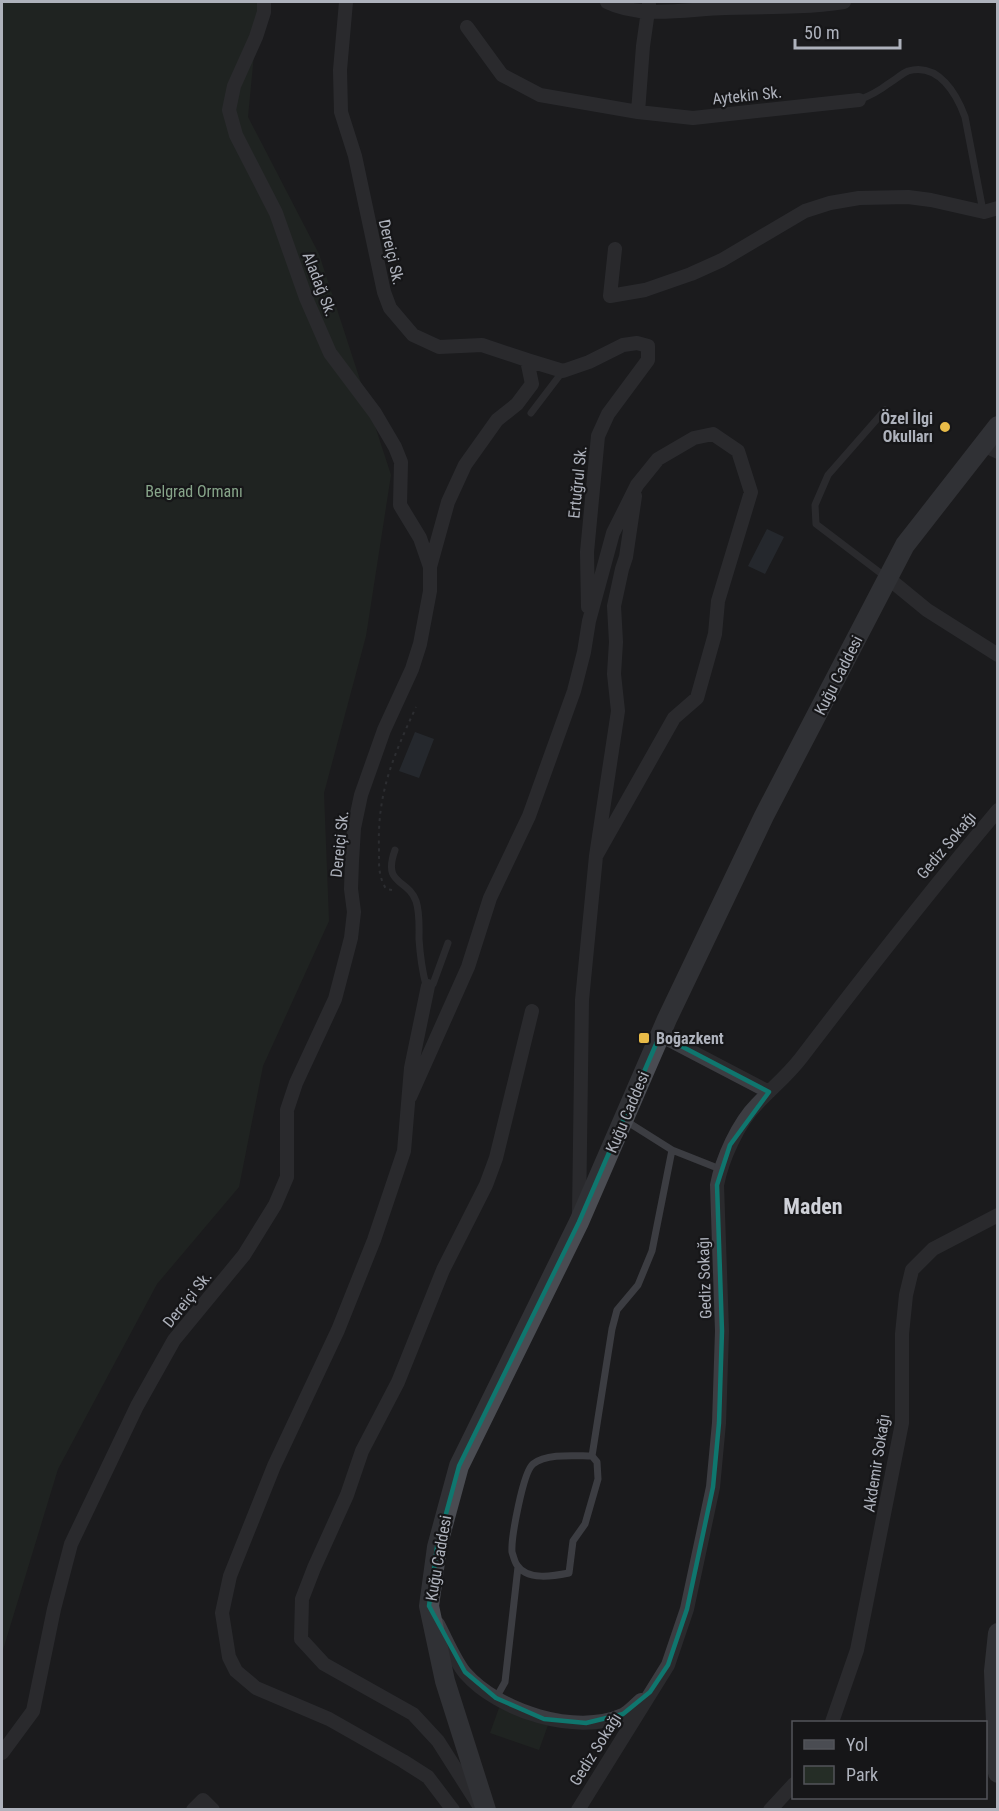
<svg xmlns="http://www.w3.org/2000/svg" width="999" height="1811" font-family="'Roboto Condensed',sans-serif">
<style>
.green{fill:#252d26}
.water{fill:#313941}
.lines{fill:none;stroke-linecap:round;stroke-linejoin:round}
.path{stroke:#424449;stroke-width:2;stroke-dasharray:3 4.5;stroke-linecap:butt}
.lane{stroke:#3c3d42;stroke-width:7}
.street{stroke:#3c3d42;stroke-width:14}
.secondary{stroke:#4a4c52;stroke-width:20}
.marked{fill:none;stroke:#0f766e;stroke-width:4.5;stroke-linejoin:round}
.poi-dot{fill:#e8bb48;stroke:#161618;stroke-width:2}
.labels{text-anchor:middle;stroke-width:4.5;stroke-linejoin:round;paint-order:stroke}
.street-label{font-size:16px;fill:#aeb2bc;stroke:#161618}
.poi-label{font-size:16px;font-weight:bold;fill:#aeb2bc;stroke:#161618;text-anchor:end}
.park-label{font-size:16px;fill:#87a58a;stroke:#161618}
.district-label{font-size:22px;font-weight:bold;fill:#cfd1d8;stroke:#161618}
</style>
<rect width="100%" height="100%" fill="#1b1b1d"/>
<!-- green -->
<path class="green" d="M2 2H259L248 117 319 254 391 475 366 636 324 793 329 921 263 1066 239 1187 157 1284 58 1469 2 1653Z
M499 1708 548 1725 539 1750 490 1733Z"/>
<!-- water -->
<path class="water" d="M767 529 784 537 765 574 748 566Z
M415 732 434 739 419 778 399 771Z"/>
<g class="lines">
<!-- path -->
<path class="path" d="M392 890 386 889C378 875 379 865 379 849 377 793 393 757 416 707"/>
<!-- lane -->
<path class="lane" d="M859 100C869 96 879 91 888 84 895 80 901 74 908 71 939 62 957 95 965 117L983 211
M885 410 828 475 815 505 816 524 887 578
M531 413 563 371
M395 850C382 886 408 878 416 901 420 913 419 927 419 939 420 954 422 970 426 985L433 984 448 943
M626 1121 672 1150 720 1169
M592 1456 597 1462 598 1479 585 1524 573 1541 569 1573C554 1576 527 1581 517 1565 515 1563 513 1555 512 1552 511 1538 523 1472 533 1464 547 1453 575 1456 592 1456Z
M592 1456 612 1329 617 1310 638 1285 652 1251 672 1150
M496 1698 505 1682 518 1567"/>
<!-- street -->
<path class="street" d="M264 2V12L256 37 234 86 229 110 236 135 276 213 306 298 330 353 375 413 395 447 401 462 400 505 420 538 430 567
M607 2C641 19 688 9 725 8 765 7 804 8 844 2
M467 27 502 75 540 95 638 112 693 118 859 100
M638 112 643 46 649 4
M615 249 610 296 645 290 691 274 722 260 805 211 830 203 859 198 908 197 931 200 984 212 998 208
M527 360 563 371 589 362 623 345 637 343 648 346V360L608 414 598 436 587 552 588 607
M983 445 998 452
M888 578 927 610 998 655
M428 986 411 1068 404 1151 374 1240 338 1330 274 1466 230 1576 222 1613 229 1657 236 1671 256 1688 329 1719 403 1761 428 1777 453 1810
M660 1035 769 1092
M410 1097 468 967 490 898 529 816 574 691 584 652 589 621 613 533 637 485 658 459 694 438 713 434 738 451 751 492 718 601 715 634 697 698 674 718 596 856
M579 1215 582 1000 596 856 618 711 614 674 616 642 614 606 622 569 626 557 635 496
M438 1624C446 1639 455 1661 465 1673 498 1711 576 1736 623 1715 629 1712 635 1705 641 1700
M832 1722 857 1650 902 1423V1334L906 1295 912 1270 933 1249 998 1215
M2 1753 33 1711 54 1609 71 1544 137 1406 174 1340 244 1255 275 1205 287 1177V1110L296 1083 335 999 351 938 354 912 351 889 352 861 354 828 361 795 384 730 412 669 420 644 430 591V567L448 502 465 465 497 420 517 404 532 384 527 360 482 345 439 347 413 335 390 308 384 292 355 156 341 112 340 70 346 2
M478 1804 438 1741 413 1714 324 1664 301 1639 302 1599 314 1568 347 1495 362 1451 398 1382 443 1270 486 1185 496 1158 532 1011
M193 1810 203 1800 213 1810
M578 1810 668 1665 687 1609 713 1487 719 1423 722 1331 717 1185C722 1159 738 1123 757 1104 772 1088 788 1075 801 1058 865 974 930 891 998 810
M770 1810 794 1784"/>
<!-- secondary -->
<path class="secondary" d="M998 1633 994 1671 998 1773
M486 1810 445 1681 429 1606 437 1547 459 1466 579 1222 667 1019 764 816 905 545 998 426"/>
</g>
<!-- marked area -->
<path d="M0 0H999V1811H0ZM660 1035 769 1092 730 1145 717 1185 722 1331 719 1423 713 1487 687 1609 668 1665 650 1692 623 1714 586 1723 544 1719 496 1698 465 1672 429 1606 437 1547 459 1466 579 1222Z" fill="#1b1b1d" fill-opacity=".55" fill-rule="evenodd"/>
<path class="marked" d="M660 1035 769 1092 730 1145 717 1185 722 1331 719 1423 713 1487 687 1609 668 1665 650 1692 623 1714 586 1723 544 1719 496 1698 465 1672 429 1606 437 1547 459 1466 579 1222Z"/>
<!-- markers -->
<g class="poi-dot">
<circle cx="945" cy="427" r="6"/>
<rect x="638" y="1032" width="12" height="12" rx="3"/>
</g>
<g class="labels">
<!-- street labels -->
<g class="street-label">
<text transform="translate(747 95) rotate(-6)" y="6">Aytekin Sk.</text>
<text transform="translate(392 252) rotate(77)" y="6">Dereiçi Sk.</text>
<text transform="translate(320 284) rotate(69)" y="6">Aladağ Sk.</text>
<text transform="translate(577 482) rotate(-84)" y="6">Ertuğrul Sk.</text>
<text transform="translate(838 675) rotate(-63)" y="6">Kuğu Caddesi</text>
<text transform="translate(339 844) rotate(-84)" y="6">Dereiçi Sk.</text>
<text transform="translate(946 845) rotate(-50)" y="6">Gediz Sokağı</text>
<text transform="translate(627 1112) rotate(-67)" y="6">Kuğu Caddesi</text>
<text transform="translate(704 1278) rotate(-92)" y="6">Gediz Sokağı</text>
<text transform="translate(187 1299) rotate(-51)" y="6">Dereiçi Sk.</text>
<text transform="translate(876 1463) rotate(-81)" y="6">Akdemir Sokağı</text>
<text transform="translate(438 1558) rotate(-80)" y="6">Kuğu Caddesi</text>
<text transform="translate(595 1749) rotate(-58)" y="6">Gediz Sokağı</text>
</g>
<!-- poi labels -->
<g class="poi-label">
<text x="933" y="424">Özel İlgi<tspan x="933" dy="18">Okulları</tspan></text>
<text x="656" y="1044" text-anchor="start">Boğazkent</text>
</g>
<!-- park labels -->
<g class="park-label">
<text x="194" y="497">Belgrad Ormanı</text>
</g>
<!-- district labels -->
<g class="district-label">
<text x="813" y="1214">Maden</text>
</g>
</g>
<!-- border -->
<rect width="999" height="1811" fill="none" stroke="#aeb2bc" stroke-width="6"/>
<!-- legend -->
<rect x="792" y="1721" width="195" height="78" fill="#161618" stroke="#53545a" stroke-width="1.5"/>
<rect x="804" y="1740" width="30" height="9" fill="#4a4c52" stroke="#53545a" stroke-width="1.5"/>
<text x="846" y="1751" font-size="18" fill="#aeb2bc">Yol</text>
<rect x="804" y="1766" width="30" height="18" fill="#252d26" stroke="#53545a" stroke-width="1.5"/>
<text x="846" y="1781" font-size="18" fill="#aeb2bc">Park</text>
<!-- scale -->
<path d="M795 39v9h105v-9" fill="none" stroke="#aeb2bc" stroke-width="3"/>
<text x="804" y="39" font-size="18" fill="#aeb2bc" stroke="#161618" stroke-width="4.5" paint-order="stroke">50 m</text>
</svg>
